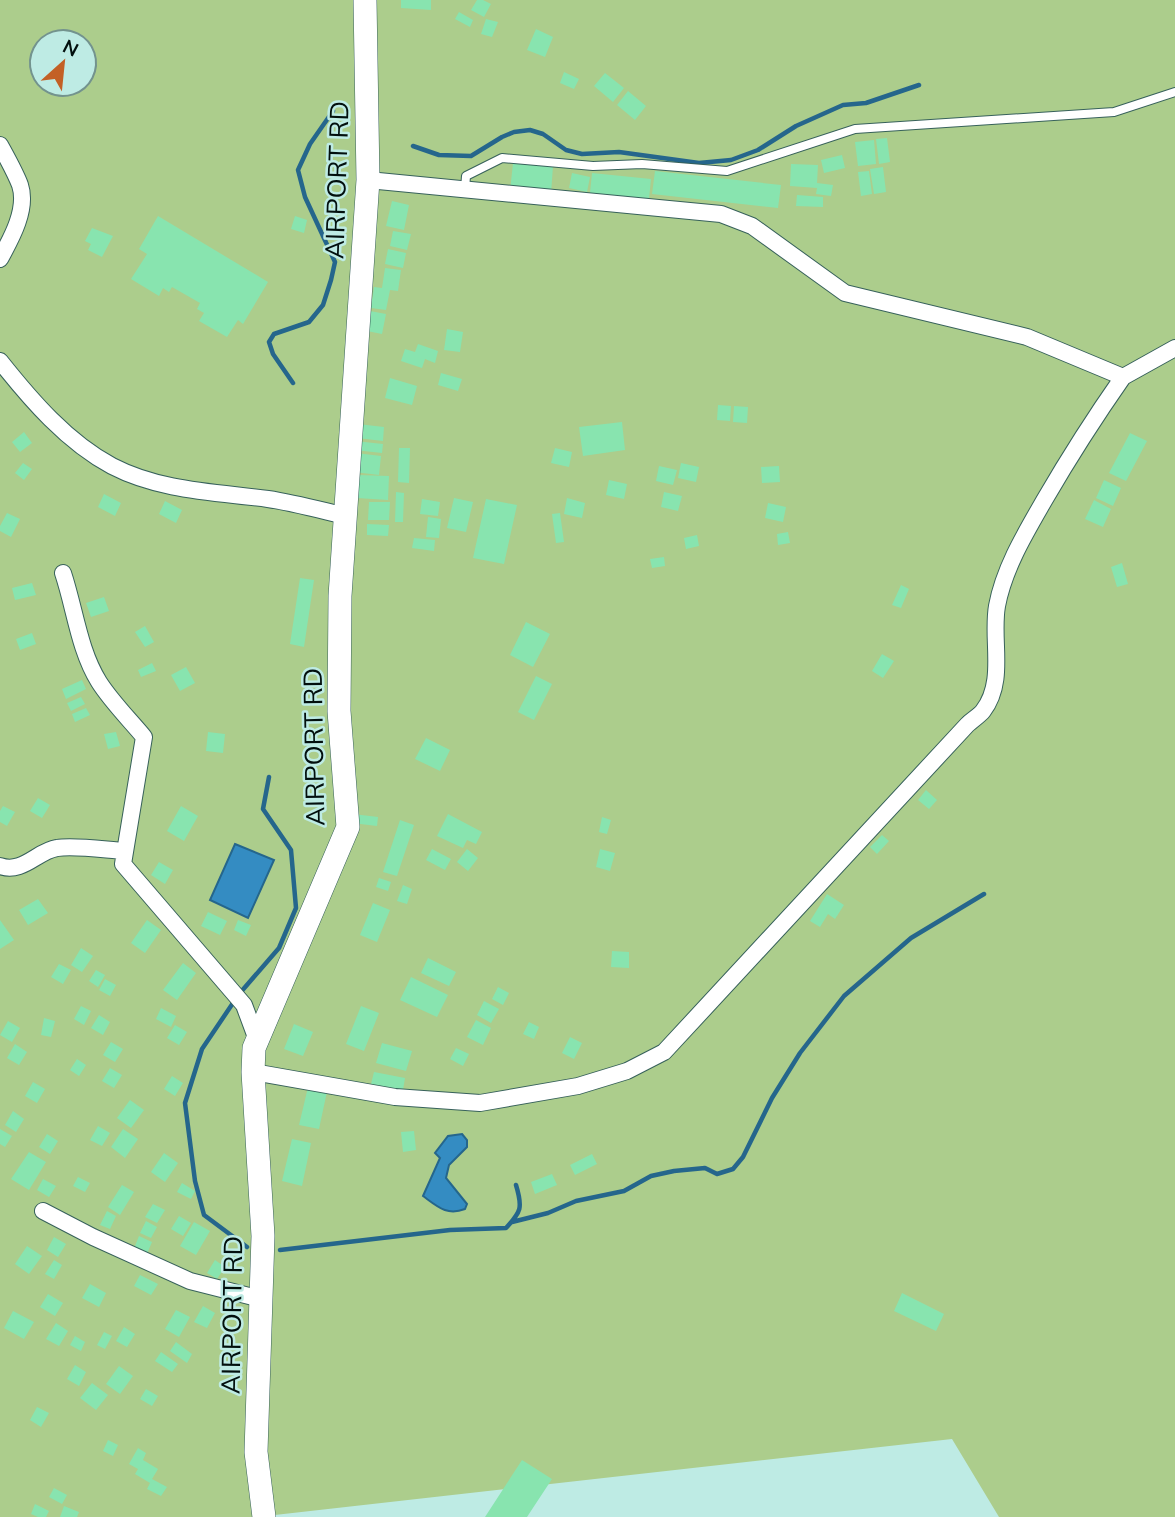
<svg xmlns="http://www.w3.org/2000/svg" width="1175" height="1517" font-family="Mulish,sans-serif">
<style>
.green{fill:#accd8c;fill-rule:evenodd}
.water{fill:#348cc2;stroke:#25668c;stroke-width:2}
.lines{fill:none;stroke-linecap:round;stroke-linejoin:round}
.stream{stroke:#25668c;stroke-width:4.5}
.building{fill:#88e4af}
.service-casing{stroke:#37615b;stroke-width:10}
.minor-casing{stroke:#37615b;stroke-width:18}
.secondary-casing{stroke:#37615b;stroke-width:24}
.service{stroke:#fff;stroke-width:8}
.minor{stroke:#fff;stroke-width:16}
.secondary{stroke:#fff;stroke-width:23}
.labels{text-anchor:middle;stroke-width:5;stroke-linejoin:round;paint-order:stroke}
.street-label{font-size:26px;fill:#020f0d;stroke:#beebe4}
</style>
<rect width="100%" height="100%" fill="#beebe4"/>
<!-- green -->
<path class="green" d="M0 0H1175V1517H999L952 1439 257 1517H0ZM42 42H84V84H42Z"/>
<!-- water -->
<path class="water" d="M235 844 274 860 248 918 210 900Z
M462 1134 467 1140V1147L449 1165 446 1178 467 1204 465 1209C447 1216 438 1207 423 1196L440 1158 435 1153 448 1136Z"/>
<g class="lines">
<!-- stream -->
<path class="stream" d="M413 146 439 155 471 156 502 137 514 132 530 130 543 134 566 150 582 154 619 152 699 163 731 160 758 150 796 126 843 105 866 103 919 85
M293 383 273 354 269 342 274 334 309 322 323 305 331 280 335 262 305 197 298 170 310 144 333 111
M240 993 279 948 296 908 291 850 263 809 269 777
M235 1000 202 1049 185 1103 195 1181 204 1215 247 1247
M512 1222 548 1213 576 1201 624 1191 651 1176 674 1171 705 1168 717 1174 733 1169 743 1157 772 1098 800 1053 844 996 911 938 984 894
M280 1250 450 1230 506 1228C521 1212 523 1208 516 1185"/>
</g>
<!-- building -->
<path class="building" d="M401 0H431V10L401 8Z
M477 0H483L491 4 484 17 471 10Z
M459 12 473 20 470 27 455 19Z
M486 19 498 22 492 37 481 34Z
M536 29 553 37 545 57 527 50Z
M564 72 579 79 574 89 560 83Z
M605 73 624 88 613 102 594 86Z
M628 91 646 106 635 120 617 105Z
M887 138 890 162 879 164 876 139Z
M874 140 876 164 858 166 855 142Z
M842 155 845 168 824 173 821 160Z
M513 163 553 166 551 194 510 191Z
M791 164 818 165 817 183 833 185 831 196 816 194 817 188 790 186Z
M883 167 886 192 874 194 870 169Z
M655 171 781 185 778 208 652 194Z
M869 171 872 194 861 196 858 172Z
M572 173 590 177 587 192 569 188Z
M592 173 651 179 649 199 590 193Z
M797 195 823 197V207L796 206Z
M392 201 409 205 404 230 386 226Z
M158 216 268 282 243 324 238 320 227 337 199 321 204 313 197 309 200 303 172 287 169 292 163 288 159 296 131 279 147 254 139 249Z
M295 216 307 220 304 233 291 229Z
M92 228 113 236 102 257 88 250 91 244 85 241Z
M393 231 411 234 407 250 390 246Z
M388 249 406 253 403 268 385 264Z
M385 268 401 270 398 291 390 290 386 310 371 308 374 287 382 288Z
M370 311 386 314 382 334 367 331Z
M447 329 463 332 460 352 444 350Z
M418 344 438 351 435 363 425 359 422 368 401 361 405 349 415 352Z
M441 373 462 379 458 391 438 385Z
M390 378 417 386 412 405 385 398Z
M718 405 731 406 730 421 717 420Z
M734 406 748 407 747 423 733 422Z
M622 422 625 450 583 456 579 427Z
M358 424 384 427 383 441 357 438Z
M24 432 32 443 20 452 12 442Z
M1130 433 1147 441 1126 481 1109 473Z
M355 441 383 444 382 453 354 450Z
M399 448H410L409 483 398 482Z
M555 448 572 452 569 467 551 463Z
M356 453 381 456 379 475 354 472Z
M23 463 32 469 24 480 15 473Z
M681 463 699 467 696 482 678 478Z
M659 466 677 470 673 485 656 481Z
M779 466 780 482 762 483 761 467Z
M358 475 389 476 388 500 357 498Z
M609 480 627 484 624 499 606 495Z
M1104 480 1121 488 1113 506 1096 498Z
M396 492 404 493 403 522H395Z
M664 492 682 496 678 511 661 507Z
M104 494 121 503 115 516 98 507Z
M454 498 473 502 466 532 447 528Z
M567 498 585 503 582 518 564 514Z
M422 499 440 502 438 516 420 514Z
M486 499 517 505 504 564 473 558Z
M1094 500 1111 509 1103 527 1085 519Z
M165 501 182 510 176 523 159 514Z
M369 502H390L389 520H368Z
M768 503 786 507 783 522 765 518Z
M7 513 20 519 11 537 0 531V526Z
M560 513 564 542 556 543 552 514Z
M428 517 441 519 439 538 426 537Z
M367 524 389 525 388 536 367 535Z
M788 532 790 543 778 545 777 534Z
M697 535 699 546 686 549 684 538Z
M414 538 435 540 434 551 412 548Z
M664 557 665 566 652 568 650 559Z
M1122 563 1128 584 1117 587 1111 567Z
M300 578 314 580 304 647 290 644Z
M32 583 36 595 15 600 12 588Z
M901 585 909 589 901 608 892 605Z
M104 597 109 611 91 617 86 603Z
M526 622 550 634 533 667 510 655Z
M145 626 154 642 145 647 135 632Z
M32 633 36 644 20 650 16 639Z
M882 654 894 661 883 678 872 671Z
M152 663 156 671 141 677 138 670Z
M186 667 195 683 180 691 171 675Z
M536 676 552 684 534 720 518 712Z
M82 680 86 689 66 699 62 689Z
M81 697 85 704 71 711 67 703Z
M86 708 90 715 75 722 72 714Z
M116 732 120 746 108 749 104 734Z
M208 732 225 734 223 753 206 751Z
M426 738 450 750 440 771 415 759Z
M926 790 937 800 929 809 918 800Z
M38 798 50 805 42 818 30 811Z
M3 806 15 812 7 826 0 822V811Z
M181 806 198 816 184 841 167 831Z
M353 814 378 817 377 826 352 823Z
M448 814 482 832 476 844 467 840 463 848 437 836Z
M602 817 611 820 607 834 599 832Z
M400 820 414 825 397 876 383 872Z
M882 835 889 841 877 854 870 847Z
M432 849 451 859 445 870 426 860Z
M467 849 478 858 468 871 457 862Z
M600 849 615 853 610 871 596 867Z
M159 862 173 870 165 884 151 875Z
M379 878 391 882 388 891 376 887Z
M403 885 412 889 407 904 397 901Z
M827 894 844 905 835 919 828 914 820 927 810 921Z
M38 899 48 913 28 925 19 910Z
M373 903 390 910 377 942 360 935Z
M208 912 227 921 220 935 201 926Z
M0 920 14 940 0 949Z
M147 920 161 930 145 953 131 943Z
M238 920 251 925 246 936 234 930Z
M81 948 93 956 82 972 71 965Z
M612 951 629 952V968L611 967Z
M428 958 456 972 449 986 421 973Z
M183 963 196 973 177 1000 163 990Z
M59 964 71 970 63 984 51 977Z
M96 970 105 975 98 987 89 981Z
M411 977 448 995 437 1017 400 1000Z
M105 979 116 985 110 996 99 990Z
M498 987 509 993 503 1005 492 999Z
M484 1001 499 1009 491 1023 477 1015Z
M81 1006 91 1011 84 1025 74 1019Z
M361 1006 379 1013 364 1051 346 1044Z
M161 1008 176 1016 171 1027 156 1019Z
M99 1015 110 1022 103 1035 91 1028Z
M44 1018 55 1021 51 1037 41 1035Z
M476 1020 491 1028 483 1045 467 1037Z
M8 1021 20 1028 12 1042 0 1035Z
M529 1022 539 1027 534 1039 523 1034Z
M294 1024 313 1032 303 1056 284 1049Z
M175 1025 187 1032 179 1045 167 1038Z
M570 1037 582 1043 574 1059 562 1053Z
M111 1042 123 1049 115 1062 103 1055Z
M382 1043 412 1051 406 1071 376 1063Z
M15 1044 27 1052 19 1065 7 1058Z
M456 1048 469 1054 463 1066 450 1059Z
M77 1059 86 1065 79 1076 70 1070Z
M110 1068 122 1075 114 1088 102 1081Z
M374 1072 405 1078 403 1090 371 1084Z
M172 1076 183 1083 175 1096 164 1089Z
M33 1082 45 1089 37 1103 25 1096Z
M309 1083 328 1087 319 1129 299 1125Z
M130 1100 144 1110 131 1128 117 1118Z
M13 1111 24 1119 16 1132 5 1125Z
M98 1126 110 1133 102 1146 90 1140Z
M0 1129 12 1136 5 1147 0 1144Z
M123 1129 138 1139 125 1158 111 1147Z
M414 1131 416 1150 403 1152 401 1132Z
M47 1134 58 1141 50 1154 39 1147Z
M292 1139 311 1143 302 1186 282 1181Z
M29 1152 46 1162 29 1190 11 1179Z
M164 1153 178 1163 165 1182 151 1172Z
M592 1154 597 1164 575 1175 570 1165Z
M552 1174 557 1185 535 1194 531 1182Z
M78 1177 90 1183 85 1192 73 1186Z
M43 1179 56 1186 49 1197 37 1190Z
M182 1183 195 1191 191 1199 177 1192Z
M122 1185 134 1192 120 1215 108 1207Z
M153 1204 165 1210 157 1223 145 1217Z
M107 1211 116 1216 110 1229 100 1225Z
M179 1216 191 1223 183 1236 171 1229Z
M146 1221 157 1227 151 1238 140 1233Z
M194 1222 210 1231 196 1255 180 1246Z
M139 1236 152 1242 146 1256 133 1251Z
M54 1237 66 1244 58 1257 47 1250Z
M27 1246 42 1256 29 1274 15 1264Z
M54 1260 62 1265 54 1279 45 1274Z
M215 1260 225 1267 217 1279 207 1273Z
M140 1275 158 1284 151 1295 134 1286Z
M90 1284 106 1293 99 1307 82 1298Z
M902 1293 944 1314 936 1331 894 1311Z
M48 1294 63 1303 55 1316 40 1307Z
M203 1306 215 1313 207 1328 194 1322Z
M176 1310 190 1317 179 1337 165 1329Z
M13 1311 34 1322 24 1339 4 1328Z
M56 1323 68 1331 59 1346 46 1339Z
M124 1327 135 1334 127 1347 116 1341Z
M104 1332 112 1336 105 1349 97 1345Z
M75 1336 85 1342 81 1351 70 1345Z
M176 1342 192 1354 187 1363 170 1351Z
M161 1352 178 1364 172 1372 155 1361Z
M75 1365 86 1372 79 1386 67 1379Z
M119 1366 133 1376 120 1394 106 1384Z
M92 1383 108 1395 96 1410 80 1398Z
M146 1389 158 1396 152 1406 140 1399Z
M37 1407 49 1413 41 1427 30 1420Z
M108 1440 118 1445 113 1456 103 1451Z
M138 1448 146 1453 143 1460 158 1469 152 1479 167 1487 161 1496 147 1489 150 1483 135 1474 138 1469 129 1464Z
M522 1460 552 1479 527 1517H485Z
M54 1488 67 1495 62 1504 49 1497Z
M35 1504 49 1511 46 1517H38L31 1514Z
M64 1506 79 1512 77 1517H60Z"/>
<g class="lines">
<!-- service casing -->
<g class="service-casing">
<path id="service" d="M465 189 466 176 502 158 593 166 642 164 727 171 855 129 1114 112 1175 92"/>
</g>
<!-- minor casing -->
<g class="minor-casing">
<path id="minor" d="M0 145C7 158 15 172 20 185 28 209 11 239 0 259
M368 180 721 214 752 226 845 293 1027 337 1123 377 1175 348
M0 361C31 400 67 442 112 466 160 491 215 492 268 499 294 503 320 510 346 516
M63 573C75 609 79 650 99 682 111 701 129 719 144 737L123 864 244 1005 257 1040
M0 866C23 874 37 851 57 848 74 845 107 850 125 851
M253 1072 395 1097 480 1103 578 1086 627 1071 664 1052 967 725C972 720 979 716 983 711 1006 681 991 640 997 606 1004 568 1026 532 1045 499 1070 456 1095 417 1123 377
M43 1211 93 1237 190 1281 261 1299"/>
</g>
<!-- secondary casing -->
<g class="secondary-casing">
<path id="secondary" d="M264 1517 256 1452 263 1236 253 1072 254 1048 348 827 339 711 340 596 368 180 365 0"/>
</g>
<!-- service -->
<use href="#service" class="service"/>
<!-- minor -->
<use href="#minor" class="minor"/>
<!-- secondary -->
<use href="#secondary" class="secondary"/>
</g>
<g class="labels">
<!-- street labels -->
<g class="street-label">
<text transform="translate(337 180) rotate(-88)" y="9">AIRPORT RD</text>
<text transform="translate(314 747) rotate(-91)" y="9">AIRPORT RD</text>
<text transform="translate(232 1315) rotate(-89)" y="9">AIRPORT RD</text>
</g>
</g>
<!-- north arrow -->
<g transform="translate(63 63) rotate(27)"><circle r="33" fill="#beebe4" stroke="#73938e" stroke-width="2"/>
<path d="M0-5L12 26L0 18L-12 26Z" fill="#c36025"/>
<text y="-10" font-size="19" font-weight="bold" text-anchor="middle" fill="#020f0d">N</text>
</g>
</svg>
